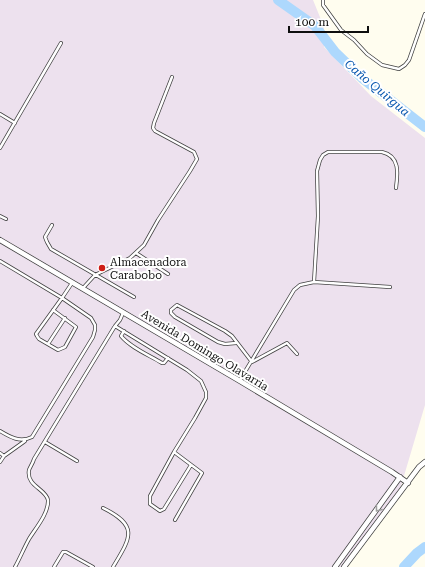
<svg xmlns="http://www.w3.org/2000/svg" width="425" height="567" font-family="'Roboto Serif',serif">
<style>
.industrial{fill:#ede1ee}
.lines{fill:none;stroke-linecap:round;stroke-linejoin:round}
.river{stroke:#add8fd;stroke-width:10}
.lane-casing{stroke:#414141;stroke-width:4}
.street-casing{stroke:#414141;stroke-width:6}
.lane{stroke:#fff;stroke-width:2.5}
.street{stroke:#fff;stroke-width:4.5}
.oneway{stroke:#9f9f9f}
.poi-dot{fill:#ce1d16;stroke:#fff;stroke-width:1.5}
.labels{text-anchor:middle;stroke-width:4;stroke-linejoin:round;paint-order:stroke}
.poi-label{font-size:11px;fill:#0e0e0e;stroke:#fff;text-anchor:start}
.street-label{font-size:11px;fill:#0e0e0e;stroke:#fff}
.water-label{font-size:12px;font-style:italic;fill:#0857af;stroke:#fff}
</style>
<rect width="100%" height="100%" fill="#fffdef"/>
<!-- industrial -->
<path class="industrial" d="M0 0H313L324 27V47L371 96 425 138V405L401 486 343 567H0Z"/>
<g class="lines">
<!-- river -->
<path class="river" d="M278 0 315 26 335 52 362 78 425 127
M404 567 417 553 425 547"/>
<!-- lane casing -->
<g class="lane-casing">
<path id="lane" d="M323 0V5L341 30 354 40 367 54 382 65 399 69 405 65 409 60 425 14
M0 114 15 123
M0 148 61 43
M0 216 6 219
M52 225 45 237 47 242 51 249 134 297
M136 253 168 274
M0 261 62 298 91 318 95 325V330L93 337 32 437C20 443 10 437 0 431
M314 282 318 216 317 171 320 160 323 155 328 152H382C400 156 398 173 396 188
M83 288 95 275 130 258 144 245 158 220 190 171 197 159 194 152 155 131 153 128 154 123 172 77
M53 310 76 327 65 347 58 350 39 339 37 336 36 334 62 298 72 283
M115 326 187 370 201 381 206 392V398L195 418 174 452 150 496V504L160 511 164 509 191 465
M124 331 121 336C131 348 149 355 162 363H164L168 358
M236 343 225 344 218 342 175 317 171 313V310L177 305 225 331 232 336 252 362 287 343 297 354
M48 344 65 318
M240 380 294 290 300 285 314 282 390 287
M45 442 77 461
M174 452 202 473 175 520
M0 453 4 456
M0 462 4 456 25 441
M103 508C139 526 131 537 113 567
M15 567C20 558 24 548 29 539 35 529 49 513 48 500 46 489 26 486 29 470 30 467 33 463 34 459L115 326 120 320 123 313
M54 567 63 552H66L93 567"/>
</g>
<!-- street casing -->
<g class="street-casing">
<path id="street" d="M0 240 240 381 392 472 408 483
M335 567 400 477
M344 567 419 467 425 462"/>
</g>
<!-- lane -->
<use href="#lane" class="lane"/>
<!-- street -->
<use href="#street" class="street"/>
</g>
<!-- one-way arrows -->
<defs><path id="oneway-chevron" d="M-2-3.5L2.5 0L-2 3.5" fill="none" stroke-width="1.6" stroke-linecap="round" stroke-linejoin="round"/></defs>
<use class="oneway" href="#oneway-chevron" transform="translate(378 509) rotate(127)"/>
<!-- markers -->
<circle class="poi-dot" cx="102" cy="268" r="4"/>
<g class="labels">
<!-- poi labels -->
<g class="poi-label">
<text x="110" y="266">Almacenadora<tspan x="110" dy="13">Carabobo</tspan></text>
</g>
<!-- street labels -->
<g class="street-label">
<text transform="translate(205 350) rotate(31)" y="4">Avenida Domingo Olavarria</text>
</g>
<!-- water labels -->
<g class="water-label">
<text transform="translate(377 88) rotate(40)" y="4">Caño Quirgua</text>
</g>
</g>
<!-- scale -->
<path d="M289 26v6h79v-6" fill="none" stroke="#0e0e0e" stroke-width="2"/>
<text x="295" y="26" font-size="12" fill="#0e0e0e" stroke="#ffffff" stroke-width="3" paint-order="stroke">100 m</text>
</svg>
